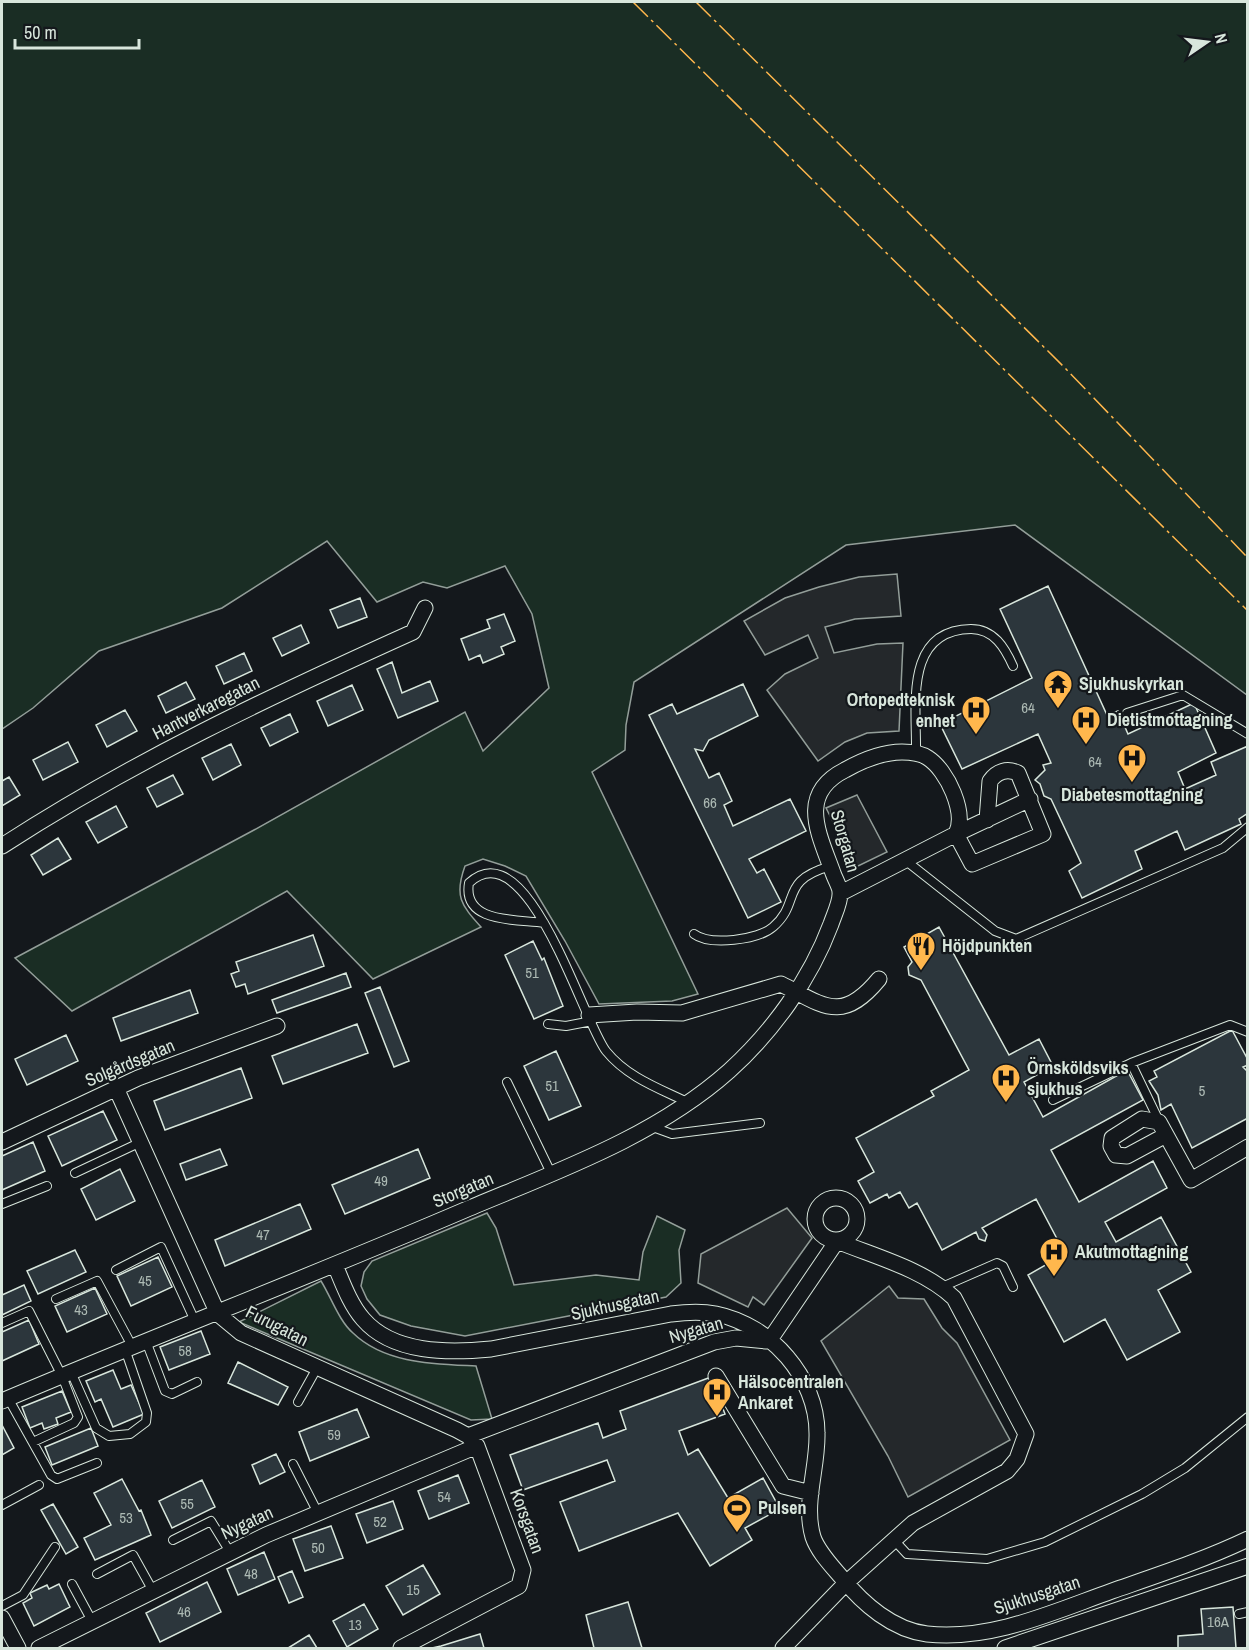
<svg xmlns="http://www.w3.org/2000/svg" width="1249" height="1650" font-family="'Archivo Narrow',sans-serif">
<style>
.green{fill:#1a2d24;stroke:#939e99;stroke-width:1.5}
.parking{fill:#24282b;stroke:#939e99;stroke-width:1.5}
.building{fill:#2c363c;stroke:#d8e6dc;stroke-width:1.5}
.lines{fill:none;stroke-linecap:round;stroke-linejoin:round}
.lane-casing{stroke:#d8e6dc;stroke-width:10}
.street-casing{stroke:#d8e6dc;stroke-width:17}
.lane{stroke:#14181c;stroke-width:8}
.street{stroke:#14181c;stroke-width:15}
.power{stroke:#ffb74d;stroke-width:1.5;stroke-dasharray:21 4.5 3 4.5;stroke-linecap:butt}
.labels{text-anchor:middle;stroke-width:4.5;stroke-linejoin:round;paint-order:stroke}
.number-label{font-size:15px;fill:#adbab4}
.poi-label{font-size:18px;font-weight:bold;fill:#d8e6dc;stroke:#14181c;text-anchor:start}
.street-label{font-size:18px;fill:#d8e6dc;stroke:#14181c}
</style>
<rect width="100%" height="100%" fill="#14181c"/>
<!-- green -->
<path class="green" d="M2 2H1247V695L1015 525 846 545 634 682 626 725 625 750 592 772 698 994 672 1001 599 1004 565 941 526 876 505 866 483 859 465 866C454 896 461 905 481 927L373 979 287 891 72 1011 15 958 254 830 465 712 483 751 549 688 532 614 505 566 447 588 423 582 377 602 327 541 222 608 99 651 33 708 2 729Z
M487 1213 496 1228 514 1285 596 1275 639 1280 643 1252 657 1216 685 1230 679 1250 681 1283 666 1297 465 1336 411 1326 380 1315 367 1299 361 1286 364 1272 372 1261Z
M321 1281C331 1297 339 1321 353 1333 385 1364 435 1364 476 1366L492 1419 471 1420 239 1322Z"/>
<!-- parking -->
<path class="parking" d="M897 574 901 616 855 619 825 627 834 653 877 644 903 643 899 731 867 733 845 742 818 761 767 690 785 674 818 658 808 635 765 655 744 621 785 598 819 587 859 577Z
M857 795 887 852 856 867 826 808Z
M787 1208 812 1238 764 1305 753 1297 748 1307 698 1283 701 1254Z
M889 1286 898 1298 924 1299 942 1328 957 1343 1010 1440 908 1497 888 1456 821 1341Z"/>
<!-- building -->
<path class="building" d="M1048 586 1107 715 1118 711 1128 734 1194 703 1216 753 1178 772 1185 789 1216 775 1211 762 1248 746V813L1239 819 1241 824 1185 850 1177 831 1135 851 1142 869 1082 898 1069 871 1081 863 1051 799 1044 796 1040 784 1035 780 1045 770 1043 765 1051 763 1038 734 962 769 940 724 1032 678 1000 609Z
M360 598 367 617 338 628 330 610Z
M504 614 515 641 501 647 504 654 483 663 480 655 469 660 461 639 490 628 487 620Z
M301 625 309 643 282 656 273 638Z
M244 653 252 671 224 684 216 666Z
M392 662 402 693 430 681 438 701 398 718 377 669Z
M186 682 195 699 166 713 158 696Z
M743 684 758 716 709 740 703 751 695 749 709 778 719 773 732 801 724 805 733 826 790 799 806 831 749 859 757 873 764 869 781 902 748 918 649 715 672 704 677 714Z
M352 685 363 710 328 726 317 701Z
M125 710 137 731 107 747 96 725Z
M290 714 298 732 270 746 261 728Z
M68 742 78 762 43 780 33 760Z
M231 744 241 765 213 780 202 758Z
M173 775 183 794 157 807 147 788Z
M9 777 20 795 2 806V781Z
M116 806 127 827 98 843 86 822Z
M58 838 71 859 43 875 31 855Z
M939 927 1009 1055 1039 1039 1053 1066 1024 1082 1043 1117 1127 1070 1143 1100 1051 1150 1079 1202 1153 1161 1167 1188 1105 1222 1116 1242 1161 1217 1191 1272 1158 1290 1180 1332 1127 1360 1105 1319 1064 1342 1028 1275 1065 1254 1036 1199 982 1228 987 1235 985 1241 979 1239 976 1232 942 1250 917 1203 909 1208 900 1192 889 1198 887 1194 870 1203 858 1181 874 1172 856 1138 934 1096 931 1091 969 1070 921 980 909 975 908 967 912 962 904 947Z
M313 935 324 966 248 994 245 984 236 987 231 974 239 971 236 962Z
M533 941 542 960 544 958 563 1006 534 1019 505 955Z
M346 973 351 987 277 1013 272 1000Z
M380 987 409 1061 394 1067 365 993Z
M190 990 198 1013 121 1041 113 1018Z
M357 1024 368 1053 283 1084 272 1056Z
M1232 1030 1248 1060V1065L1243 1067 1248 1072V1118L1192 1148 1171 1104 1161 1110 1158 1095 1149 1081 1157 1077 1154 1071Z
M66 1035 78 1061 27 1085 15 1059Z
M556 1051 581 1106 549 1120 524 1066Z
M241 1068 252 1098 165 1130 154 1101Z
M103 1111 117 1140 62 1166 48 1136Z
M33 1142 45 1171 2 1190V1156Z
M220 1149 227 1165 186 1180 180 1164Z
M418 1149 430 1178 345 1214 332 1185Z
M120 1169 135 1201 96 1220 81 1189Z
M300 1204 311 1229 225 1266 215 1240Z
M75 1250 86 1272 38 1294 27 1271Z
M158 1257 172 1287 131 1306 117 1276Z
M24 1285 31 1301 2 1315V1295Z
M95 1288 107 1314 67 1332 55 1306Z
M29 1320 39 1344 2 1361V1332Z
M201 1331 210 1354 169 1370 160 1347Z
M238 1362 288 1387 278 1405 228 1383Z
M113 1370 121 1389 131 1385 144 1414 113 1427 101 1399 95 1402 86 1381Z
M711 1377 725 1414 679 1431 688 1455 698 1449 728 1498 763 1478 780 1509 745 1528 752 1540 710 1566 678 1513 579 1551 560 1502 615 1481 607 1460 523 1490 510 1455 598 1423 603 1438 626 1429 620 1411Z
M62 1391 71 1412 56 1418 58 1424 44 1429 42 1423 30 1428 22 1407Z
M357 1409 369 1437 310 1461 299 1432Z
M2 1425 14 1448 2 1455Z
M91 1428 98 1446 52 1465 45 1447Z
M276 1454 285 1472 260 1484 252 1465Z
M458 1475 469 1503 429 1519 418 1491Z
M122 1479 139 1511 141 1510 151 1535 95 1560 84 1538 111 1525 94 1493Z
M202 1480 215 1507 172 1528 159 1501Z
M393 1501 403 1529 367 1543 356 1514Z
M53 1504 78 1547 66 1554 41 1510Z
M331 1526 343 1558 305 1571 293 1539Z
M264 1552 275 1579 238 1595 227 1569Z
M423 1565 440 1594 403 1615 386 1586Z
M292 1571 303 1597 289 1603 278 1577Z
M207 1582 221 1612 160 1642 146 1613Z
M59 1584 70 1607 34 1626 23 1603 32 1598 30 1593 47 1585 49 1589Z
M628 1602 642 1648H594L586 1615Z
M364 1604 378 1629 347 1647 333 1621Z
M1233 1607 1236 1648H1178V1636L1203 1634 1201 1609Z
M480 1634 484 1648H432L441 1646Z
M309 1635 317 1648H288Z"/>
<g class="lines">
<!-- lane casing -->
<g class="lane-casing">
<path id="lane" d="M1127 713 1183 695 1248 734
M916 754C917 707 903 630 971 629 994 629 1005 648 1013 666
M905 860 995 931 1016 939 1223 848 1248 827
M544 923C518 919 462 924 469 883 528 828 583 1022 606 1051 627 1077 658 1088 687 1102
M694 934C710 946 758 940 773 927 802 902 778 881 831 866
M548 1024 566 1026 592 1021
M1131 1063 1159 1121
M507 1082 551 1173
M1053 1100 1131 1063 1230 1025 1248 1032
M650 1126 672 1134 760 1123
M75 1173 141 1142
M2 1204 47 1186
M116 1270 161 1247 195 1321
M942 1287 997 1263 1003 1266 1013 1287
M56 1299 97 1281 132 1346
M2 1323 29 1311 62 1376 76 1412 78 1417 74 1423 33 1442
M146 1341 165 1391 172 1394 197 1382
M71 1372 96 1428 109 1436 130 1434 146 1422 147 1413 125 1349
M8 1398 51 1475 57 1479 97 1463
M298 1402 317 1368
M293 1464 318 1513
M2 1505 39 1485
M173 1540 211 1521 230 1552
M894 1540 907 1554 987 1559 1045 1542 1142 1494 1185 1468 1248 1417
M97 1574 133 1555 153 1591
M72 1584 92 1621
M2 1606 23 1595 55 1547
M1239 1614 1248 1612"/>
</g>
<!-- street casing -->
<g class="street-casing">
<path id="street" d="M987 820 990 781C997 771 1007 768 1018 773L1043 834 972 864 956 834 1030 799
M2 846C133 761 271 696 413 632L425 608
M589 1015 637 1012 682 1013 781 984C824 1006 842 1024 879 979
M116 1088 218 1314 241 1333 457 1430 468 1436 477 1446 523 1570 519 1586 401 1648
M1166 1135 1127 1156 1116 1155 1111 1146 1112 1138 1142 1119 1159 1122 1191 1180 1248 1147
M2 1142 138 1078 277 1026
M815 1219a21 21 0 1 1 42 0a21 21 0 1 1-42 0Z
M335 1265C343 1284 350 1304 363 1319 393 1354 449 1353 491 1349L671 1314C686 1312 701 1311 716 1314 771 1325 817 1378 817 1433 818 1468 803 1503 813 1537 818 1552 832 1566 842 1578 863 1604 893 1630 927 1634 991 1641 1053 1612 1112 1591 1158 1575 1204 1560 1248 1539
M769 1341 837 1241C876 1257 923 1269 954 1298L1026 1434 1017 1459 1007 1471 913 1523 846 1583 783 1648
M716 1376 783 1486 811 1493
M2 1401C155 1336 311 1276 465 1210 555 1172 655 1137 729 1071 773 1031 810 980 831 924 834 915 841 901 840 892 840 887 835 879 833 873 819 834 797 794 845 770 861 761 883 752 902 752 910 752 921 753 928 758 947 770 967 813 956 834L841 893
M468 1436 714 1342 736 1338 766 1341
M2 1618 18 1648
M39 1648 266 1535 477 1446
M1005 1648 1248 1566"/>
</g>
<!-- lane -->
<use href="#lane" class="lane"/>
<!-- street -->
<use href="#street" class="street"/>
<!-- power -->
<path class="power" d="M633 2 1248 611
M696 2 1064 367 1248 558"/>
</g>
<!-- icons -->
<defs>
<g id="temple-pin" transform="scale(1.5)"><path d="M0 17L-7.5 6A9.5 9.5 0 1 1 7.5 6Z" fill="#ffb74d" stroke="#14181c"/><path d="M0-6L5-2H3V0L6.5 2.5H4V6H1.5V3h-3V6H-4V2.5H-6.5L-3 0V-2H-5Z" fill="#111"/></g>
<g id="hospital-pin" transform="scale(1.5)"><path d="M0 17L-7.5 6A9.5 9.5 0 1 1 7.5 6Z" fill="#ffb74d" stroke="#14181c"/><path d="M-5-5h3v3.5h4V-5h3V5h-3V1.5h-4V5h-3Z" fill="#111"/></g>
<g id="restaurant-pin" transform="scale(1.5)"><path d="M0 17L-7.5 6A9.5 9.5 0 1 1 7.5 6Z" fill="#ffb74d" stroke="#14181c"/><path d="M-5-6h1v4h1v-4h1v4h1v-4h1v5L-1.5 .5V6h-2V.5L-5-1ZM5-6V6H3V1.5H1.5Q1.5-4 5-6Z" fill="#111"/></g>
<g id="stadium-pin" transform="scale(1.5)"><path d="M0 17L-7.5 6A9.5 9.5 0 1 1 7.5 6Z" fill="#ffb74d" stroke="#14181c"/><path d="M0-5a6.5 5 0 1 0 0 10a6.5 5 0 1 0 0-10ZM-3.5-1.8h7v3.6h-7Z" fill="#111"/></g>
</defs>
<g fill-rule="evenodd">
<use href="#temple-pin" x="1058" y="684"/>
<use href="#hospital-pin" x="976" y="710"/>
<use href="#hospital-pin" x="1086" y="720"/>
<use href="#hospital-pin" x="1132" y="758"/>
<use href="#restaurant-pin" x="921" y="946"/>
<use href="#hospital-pin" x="1006" y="1078"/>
<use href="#hospital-pin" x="1054" y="1252"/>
<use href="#hospital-pin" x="717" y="1392"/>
<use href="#stadium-pin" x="737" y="1508"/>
</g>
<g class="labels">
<!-- number labels -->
<g class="number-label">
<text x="1028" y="713">64</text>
<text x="1095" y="767">64</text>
<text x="710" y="808">66</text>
<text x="532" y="978">51</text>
<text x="552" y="1091">51</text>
<text x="1202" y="1096">5</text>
<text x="381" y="1186">49</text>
<text x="263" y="1240">47</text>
<text x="145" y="1286">45</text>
<text x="81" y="1315">43</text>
<text x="185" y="1356">58</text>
<text x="334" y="1440">59</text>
<text x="444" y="1502">54</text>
<text x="187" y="1509">55</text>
<text x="126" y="1523">53</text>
<text x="380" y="1527">52</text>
<text x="318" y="1553">50</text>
<text x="251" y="1579">48</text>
<text x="413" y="1595">15</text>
<text x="184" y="1617">46</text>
<text x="1218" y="1627">16A</text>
<text x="355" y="1630">13</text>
</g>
<!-- poi labels -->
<g class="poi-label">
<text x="1079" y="690">Sjukhuskyrkan</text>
<text x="955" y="706" text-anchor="end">Ortopedteknisk<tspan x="955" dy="21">enhet</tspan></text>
<text x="1107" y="726">Dietistmottagning</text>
<text x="1132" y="801" text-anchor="middle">Diabetesmottagning</text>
<text x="942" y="952">Höjdpunkten</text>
<text x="1027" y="1074">Örnsköldsviks<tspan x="1027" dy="21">sjukhus</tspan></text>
<text x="1075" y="1258">Akutmottagning</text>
<text x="738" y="1388">Hälsocentralen<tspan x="738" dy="21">Ankaret</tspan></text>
<text x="758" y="1514">Pulsen</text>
</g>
<!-- street labels -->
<g class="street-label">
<text transform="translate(206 708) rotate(-27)" y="6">Hantverkaregatan</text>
<text transform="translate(845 841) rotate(74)" y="6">Storgatan</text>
<text transform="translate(130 1063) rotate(-23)" y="6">Solgårdsgatan</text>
<text transform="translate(463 1190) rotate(-23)" y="6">Storgatan</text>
<text transform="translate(615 1305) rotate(-12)" y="6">Sjukhusgatan</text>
<text transform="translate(277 1326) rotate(27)" y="6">Furugatan</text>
<text transform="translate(696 1330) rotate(-16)" y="6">Nygatan</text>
<text transform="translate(527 1521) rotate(70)" y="6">Korsgatan</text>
<text transform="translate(247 1523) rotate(-25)" y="6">Nygatan</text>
<text transform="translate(1037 1595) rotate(-18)" y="6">Sjukhusgatan</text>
</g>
</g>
<!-- border -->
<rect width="1249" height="1650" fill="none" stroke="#d8e6dc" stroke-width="6"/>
<!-- north arrow -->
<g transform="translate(1207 42) rotate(76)" stroke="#14181c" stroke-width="4.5" paint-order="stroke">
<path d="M0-4.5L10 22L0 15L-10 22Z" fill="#d8e6dc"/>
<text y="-9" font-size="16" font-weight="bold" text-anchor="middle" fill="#d8e6dc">N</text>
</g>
<!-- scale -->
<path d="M15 39v9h124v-9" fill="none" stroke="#d8e6dc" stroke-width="3"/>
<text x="24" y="39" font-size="18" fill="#d8e6dc" stroke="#14181c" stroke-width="4.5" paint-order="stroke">50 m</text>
</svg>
